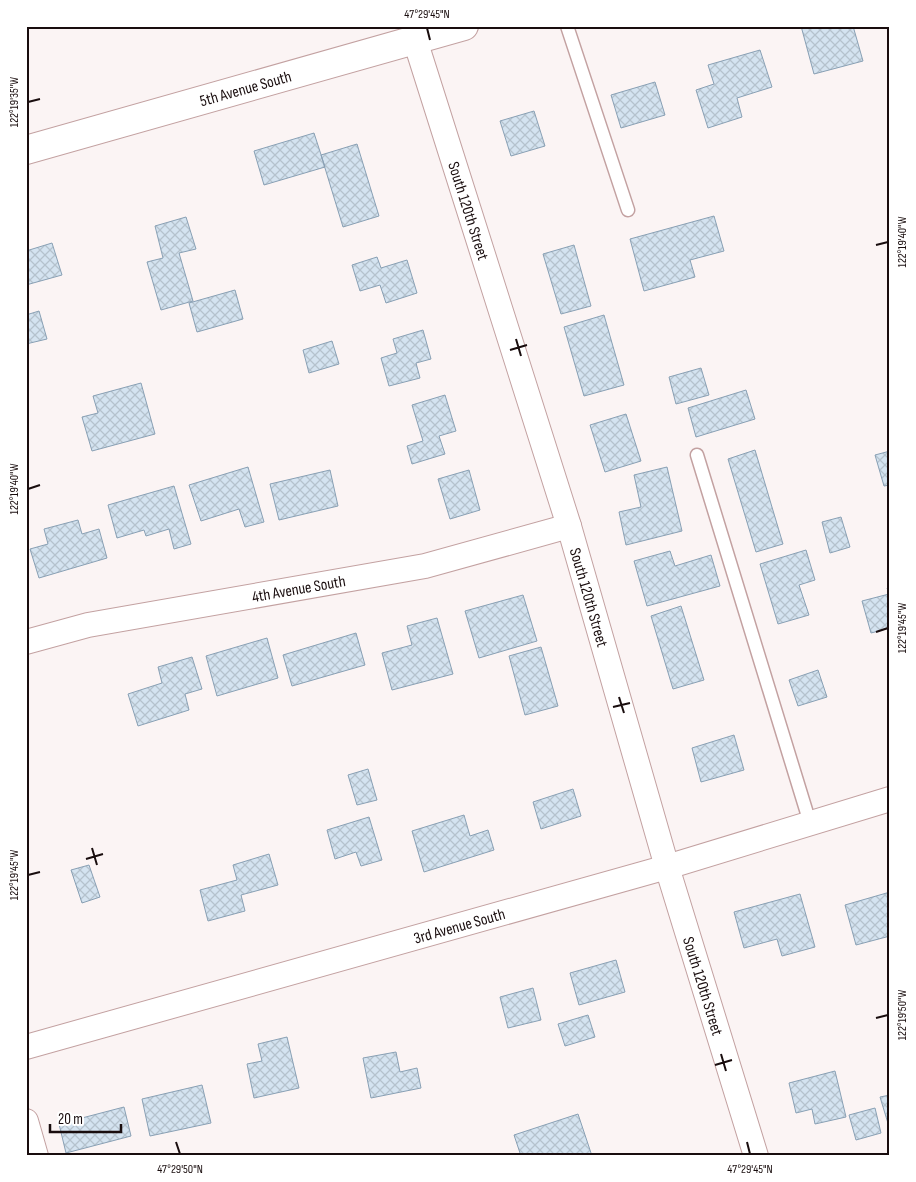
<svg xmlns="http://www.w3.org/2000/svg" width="916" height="1182" font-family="'Sofia Sans Condensed',sans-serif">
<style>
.building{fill:url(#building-cross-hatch);stroke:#89a0b4}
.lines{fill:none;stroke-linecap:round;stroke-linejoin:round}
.service-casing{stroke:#c3a1a1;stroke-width:15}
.minor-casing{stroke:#c3a1a1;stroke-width:26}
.tertiary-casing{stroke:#c3a1a1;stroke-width:30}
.service{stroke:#fff;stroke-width:12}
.minor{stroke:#fff;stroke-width:24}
.tertiary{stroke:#fff;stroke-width:28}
.ticks{fill:none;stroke:#190d0e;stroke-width:2}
.labels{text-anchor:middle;stroke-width:4.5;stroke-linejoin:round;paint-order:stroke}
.street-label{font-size:16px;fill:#190d0e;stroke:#fff}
.neatline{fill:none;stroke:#190d0e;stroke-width:2}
.ticks-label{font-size:12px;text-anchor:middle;fill:#190d0e}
</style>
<defs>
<pattern id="building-cross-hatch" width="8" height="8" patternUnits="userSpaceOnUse" patternTransform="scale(1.25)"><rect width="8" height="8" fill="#d4e3f0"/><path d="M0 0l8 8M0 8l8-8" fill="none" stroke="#b5c2cd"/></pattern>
</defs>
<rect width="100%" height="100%" fill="#fbf4f4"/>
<!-- building -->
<path class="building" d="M801 26H853L863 61 814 74Z
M760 50 772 87 737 98 742 117 708 128 696 90 714 84 708 65Z
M655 82 665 115 621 128 611 95Z
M534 111 545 146 511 156 500 121Z
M314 133 325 167 264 185 254 151Z
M357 144 379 216 343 227 321 155Z
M714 216 724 251 690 260 695 277 644 291 630 239Z
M186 217 196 249 179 253 193 301 161 310 147 262 163 258 155 226Z
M52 243 62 275 26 285V251Z
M574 245 591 306 561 314 543 254Z
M377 257 381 268 407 260 417 293 386 303 380 285 360 291 352 265Z
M235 290 243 319 197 332 189 303Z
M39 311 47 339 26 344V315Z
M604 315 624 385 584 396 564 327Z
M423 330 431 359 416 363 420 378 389 386 381 358 397 353 393 339Z
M332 341 339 364 309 373 303 350Z
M701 368 709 395 676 404 669 377Z
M141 383 155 434 92 451 82 417 98 413 93 396Z
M746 390 755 419 696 437 688 408Z
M445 395 456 431 439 436 445 454 412 464 407 446 423 441 412 405Z
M626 414 641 461 605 472 590 425Z
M755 450 783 544 756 552 728 459Z
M890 451V485L884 486 875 455Z
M248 467 264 522 245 527 239 509 201 521 189 485Z
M667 467 682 531 626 545 619 512 641 507 634 475Z
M330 470 338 506 279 520 270 484Z
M469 470 480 510 450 519 438 479Z
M174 486 191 544 174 549 169 529 146 536 144 530 117 538 108 505Z
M841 517 850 547 830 553 822 522Z
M78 520 82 534 99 529 107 558 39 578 30 549 48 544 44 529Z
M806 550 815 580 799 585 809 615 778 624 760 564Z
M670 551 675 566 711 555 720 586 647 606 634 561Z
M887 588H890V628L871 633 862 601 889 594Z
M523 595 537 641 479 658 465 611Z
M681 606 704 680 673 689 651 616Z
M437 618 453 674 392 690 382 653 412 645 407 626Z
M356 633 365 665 292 686 283 655Z
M267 638 278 678 217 696 206 656Z
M541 647 558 706 525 715 509 656Z
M192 657 202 689 185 694 189 710 138 726 128 694 162 683 158 667Z
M818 670 827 697 798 706 789 680Z
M734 735 744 770 701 782 692 748Z
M368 769 377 800 357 805 348 775Z
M573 789 581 816 541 829 533 802Z
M464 815 470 836 488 830 494 850 424 872 412 831Z
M369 817 382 860 361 866 356 852 335 859 327 830Z
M269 854 278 885 241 895 245 911 208 921 200 890 237 880 233 865Z
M89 865 100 897 82 903 71 870Z
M890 892V936L856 945 845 905Z
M800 894 815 947 782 956 777 939 744 948 734 912Z
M616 960 625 992 579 1005 570 973Z
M533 988 541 1020 508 1028 500 997Z
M588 1015 595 1037 565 1046 558 1024Z
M287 1037 299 1088 254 1098 247 1064 262 1061 258 1044Z
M396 1052 400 1072 417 1068 421 1088 371 1098 363 1058Z
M835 1071 846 1117 815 1124 812 1109 796 1113 789 1083Z
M202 1085 211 1123 150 1136 142 1099Z
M890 1095V1130L880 1097Z
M124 1107 131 1136 66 1153 59 1124Z
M875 1108 881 1133 856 1140 849 1115Z
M578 1114 592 1156H556V1154L521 1156 514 1135Z"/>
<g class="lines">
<!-- service casing -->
<g class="service-casing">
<path id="service" d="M567 26 628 210
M697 455 810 823"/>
</g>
<!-- minor casing -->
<g class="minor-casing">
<g id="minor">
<path id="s1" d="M415 40 569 526 667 867 756 1156"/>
<path id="s2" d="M26 642 88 625 425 566 569 526"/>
<path id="s3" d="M26 1047 667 867 890 799"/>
<path d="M26 1121 36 1156"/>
</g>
</g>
<!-- tertiary casing -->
<g class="tertiary-casing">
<g id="tertiary">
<path id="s4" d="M26 150 464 26"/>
</g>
</g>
<!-- service -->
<use href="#service" class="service"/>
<!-- minor -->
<use href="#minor" class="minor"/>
<!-- tertiary -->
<use href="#tertiary" class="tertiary"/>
</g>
<!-- ticks -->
<path class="ticks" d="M427 28 430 40M28 102 40 99M876 245 888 242M516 339 521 356M510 350 527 345M28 489 40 485M876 632 888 628M619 697 624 713M613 707 630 703M92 848 97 865M86 859 103 854M28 875 40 872M876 1018 888 1015M721 1054 726 1071M715 1065 732 1060M176 1142 180 1154M747 1142 750 1154"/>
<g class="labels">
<!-- street labels -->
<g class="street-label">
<text dy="6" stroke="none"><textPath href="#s4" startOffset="228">5th Avenue South</textPath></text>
<text dy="6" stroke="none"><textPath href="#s1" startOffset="179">South 120th Street</textPath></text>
<text dy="6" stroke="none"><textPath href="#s2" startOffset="278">4th Avenue South</textPath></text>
<text dy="6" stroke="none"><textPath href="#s1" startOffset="584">South 120th Street</textPath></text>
<text dy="6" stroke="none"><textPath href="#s3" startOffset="450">3rd Avenue South</textPath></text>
<text dy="6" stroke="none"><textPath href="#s1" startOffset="989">South 120th Street</textPath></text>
</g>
</g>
<!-- border -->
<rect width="916" height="1182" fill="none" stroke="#ffffff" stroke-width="55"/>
<!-- scale -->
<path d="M50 1124v8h71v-8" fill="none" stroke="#190d0e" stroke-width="2.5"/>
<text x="58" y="1124" font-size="15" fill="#190d0e" stroke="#ffffff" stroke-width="4" paint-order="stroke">20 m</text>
<rect x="28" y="28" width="860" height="1126" class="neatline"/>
<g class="ticks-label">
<text x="427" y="18">47°29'45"N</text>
<text transform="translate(14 102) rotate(-90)" y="4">122°19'35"W</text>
<text transform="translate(902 242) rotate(-90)" y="4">122°19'40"W</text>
<text transform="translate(14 489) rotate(-90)" y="4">122°19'40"W</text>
<text transform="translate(902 628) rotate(-90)" y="4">122°19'45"W</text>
<text transform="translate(14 875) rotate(-90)" y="4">122°19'45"W</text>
<text transform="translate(902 1015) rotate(-90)" y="4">122°19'50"W</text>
<text x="180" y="1173">47°29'50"N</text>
<text x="750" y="1173">47°29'45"N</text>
</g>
</svg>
